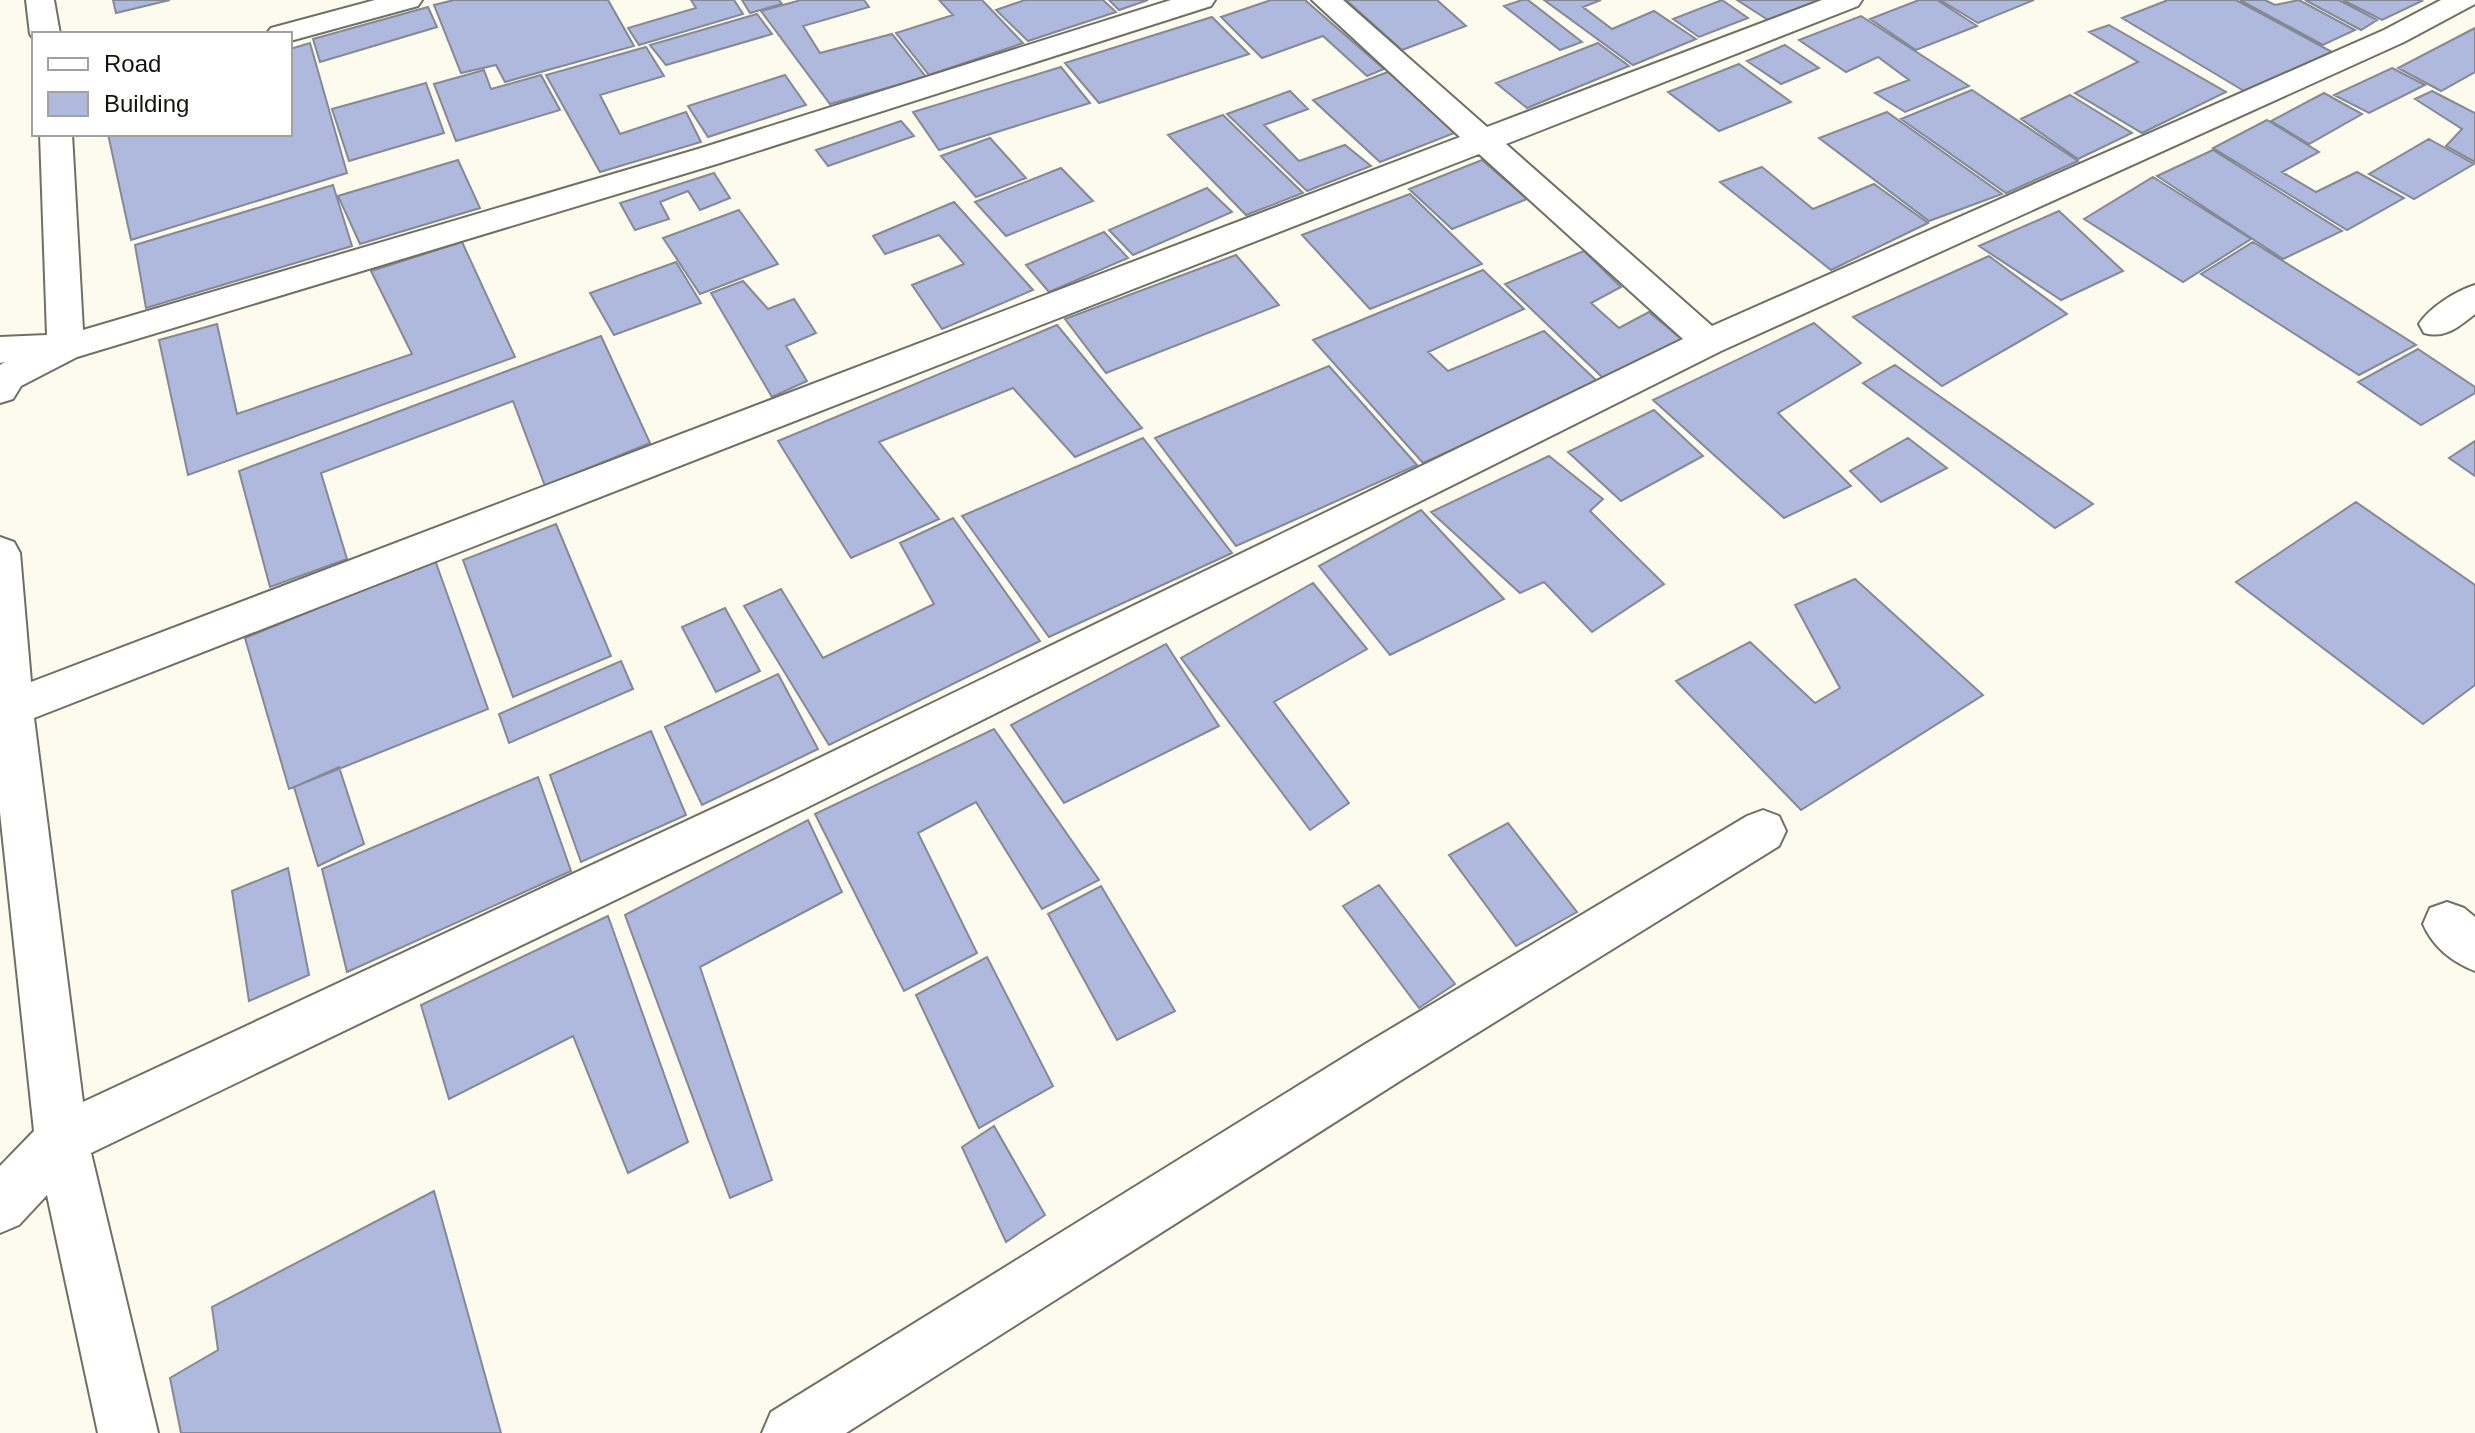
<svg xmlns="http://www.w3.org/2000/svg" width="2475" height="1433" font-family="Arial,sans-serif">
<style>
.building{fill:#aeb9dd;stroke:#858995;stroke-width:2}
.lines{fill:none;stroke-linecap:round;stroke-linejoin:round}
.minor-casing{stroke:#706f63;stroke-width:4}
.minor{fill:#fff;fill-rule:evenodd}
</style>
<rect width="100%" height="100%" fill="#fcfbed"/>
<!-- building -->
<path class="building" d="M113 0H170L116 13Z
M454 0H608L634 46 505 82 496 65 461 73 434 5Z
M691 0H734L743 14 639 45 628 28 696 8Z
M742 0H779L782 4 750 13Z
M801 0H864L869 7 803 26 820 53 892 34 926 77 830 104 761 11Z
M939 0H982L1023 43 929 75 896 33 953 15Z
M1025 0H1103L1116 12 1028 41 996 10Z
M1109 0H1148L1119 10Z
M1271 0H1305L1384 69 1367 76 1323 36 1262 58 1221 17Z
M1346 0H1437L1466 26 1402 50Z
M1522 0H1528L1582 42 1560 50 1504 6Z
M1544 0H1601L1583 7 1612 29 1654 11 1696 39 1633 65Z
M1722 0 1748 18 1699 37 1673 19Z
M1737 0H1819L1768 20Z
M1919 0H1937L1977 26 1916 50 1870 19Z
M1940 0H2034L1978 23Z
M2168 0H2236L2332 52 2244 91 2122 18Z
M2240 0H2265L2275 5 2299 0 2355 30 2323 45Z
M2305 0H2339L2377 20 2361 30Z
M2343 0H2420L2422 1 2382 20Z
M428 7 437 27 320 62 313 39Z
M757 14 772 34 666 65 650 45Z
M1861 16 1969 86 1905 112 1875 93 1909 80 1878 57 1846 72 1799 40Z
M1212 17 1249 54 1099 103 1065 63Z
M2109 25 2226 92 2142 133 2075 93 2138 62 2089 32Z
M2475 28V72L2441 91 2398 68Z
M310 43 347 173 131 240 108 134H290V49Z
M1598 43 1629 66 1527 108 1496 83Z
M1785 45 1819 68 1781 84 1747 61Z
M646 47 664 76 600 95 620 134 686 112 701 142 600 172 546 75Z
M1739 64 1791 102 1719 131 1668 92Z
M1061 67 1090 103 939 150 913 112Z
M2392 68 2425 85 2369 113 2334 95Z
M484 70 491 89 541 75 560 110 456 141 434 84Z
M1388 72 1457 132 1380 162 1313 100Z
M785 75 806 105 708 137 688 106Z
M426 83 444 133 349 161 332 109Z
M1972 90 2078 161 2006 193 1901 119Z
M1290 91 1308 109 1264 125 1299 161 1345 145 1371 166 1307 191 1227 114Z
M2432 91 2475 113V162L2446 146 2462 129 2415 99Z
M2324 93 2362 114 2309 144 2271 121Z
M2070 95 2132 133 2078 159 2021 119Z
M1887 112 2002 194 1929 221 1819 138Z
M1223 115 1303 193 1246 215 1168 135Z
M2267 120 2319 152 2282 172 2316 192 2357 172 2404 198 2347 230 2213 148Z
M901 121 914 136 828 166 816 150Z
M990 138 1026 178 976 197 941 156Z
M2429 139 2474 164 2414 199 2369 174Z
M2213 150 2342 231 2283 259 2157 176Z
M458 160 480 208 360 244 338 196Z
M1482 160 1527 199 1452 229 1409 189Z
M1762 167 1813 209 1874 184 1928 223 1831 270 1720 182Z
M1061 168 1093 201 1006 236 975 202Z
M714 173 730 198 700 210 688 191 660 202 669 219 635 230 620 203Z
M2153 177 2251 239 2183 282 2084 219Z
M333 185 352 246 146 308 135 245Z
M1207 188 1232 212 1133 255 1109 230Z
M1410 194 1482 264 1370 309 1302 235Z
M954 202 1033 290 942 329 912 285 964 264 939 235 885 254 873 236Z
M739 210 778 264 700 294 663 238Z
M2059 211 2123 271 2061 300 1979 246Z
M1104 232 1128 258 1049 292 1026 265Z
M462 242 515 357 188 475 159 340 217 324 237 414 412 354 371 271Z
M2253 242 2416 345 2359 375 2201 274Z
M1584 251 1621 287 1591 303 1619 328 1649 312 1685 342 1604 379 1505 284Z
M1236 255 1279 305 1106 373 1065 319Z
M1989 256 2067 314 1942 386 1853 317Z
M676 262 701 303 614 335 590 293Z
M1483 270 1524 309 1428 352 1448 371 1544 331 1599 383 1423 463 1313 340Z
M743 281 768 309 794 299 816 333 786 346 807 381 772 397 711 293Z
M1814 323 1861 363 1778 413 1851 486 1784 518 1653 400Z
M1057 325 1142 428 1075 457 1013 388 879 442 939 519 851 558 778 441Z
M601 336 650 443 545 486 513 401 321 473 347 559 270 587 239 471Z
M2418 349 2475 387V393L2421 425 2358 382Z
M1895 365 2093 504 2055 528 1863 383Z
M1329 366 1417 465 1236 546 1155 438Z
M1654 410 1703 456 1621 501 1568 452Z
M1143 438 1232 553 1049 637 962 516Z
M1908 438 1947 468 1881 502 1850 471Z
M2475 441V476L2449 458Z
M1549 456 1603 499 1590 511 1664 584 1592 632 1544 582 1520 593 1431 512Z
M2356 502 2475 585V685L2423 724 2236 582Z
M1421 510 1504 599 1390 655 1319 566Z
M953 518 1040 641 829 745 744 606 781 589 823 658 934 604 900 543Z
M556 524 611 656 513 697 463 560Z
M435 560 488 709 289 789 245 638Z
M1855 579 1983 695 1801 810 1676 681 1750 642 1815 703 1840 688 1795 605Z
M1313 583 1367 649 1274 702 1349 803 1310 830 1181 658Z
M725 608 760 671 716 692 682 627Z
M1166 644 1219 726 1064 803 1011 725Z
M621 661 633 689 509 743 499 714Z
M778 674 818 749 702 805 665 727Z
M994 729 1099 880 1042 909 976 802 918 833 977 953 904 991 815 814Z
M651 731 686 815 581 862 550 775Z
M339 767 364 844 318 866 294 787Z
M538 777 571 871 347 972 322 869Z
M808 820 842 892 700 967 772 1180 730 1198 625 915Z
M1508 823 1577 912 1516 946 1449 855Z
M288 868 309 975 249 1001 232 891Z
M1379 885 1455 984 1419 1008 1343 906Z
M1101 886 1175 1011 1117 1040 1048 914Z
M608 916 688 1142 628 1173 573 1036 449 1099 421 1005Z
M987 957 1053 1086 979 1128 916 995Z
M994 1126 1045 1215 1006 1242 962 1147Z
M434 1191 501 1433H181L170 1378 218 1350 212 1307Z"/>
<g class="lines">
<!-- minor casing -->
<g class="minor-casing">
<path id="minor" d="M26 0H54L60 34H34V40L30 34Z
M375 0H422L418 6 290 41V34H266L271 28Z
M1171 0H1215L1211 6 720 163 77 357 21 386 13 399 0 403V365L5 362 0 363V337L47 335 40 134H72L83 330 698 149Z
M1312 0H1343L1487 127 1822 0H1862L1858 6 1506 144 1712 326 2384 30 2441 0H2475V4L2404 42 1721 351 806 808 91 1153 158 1433H98L47 1195 19 1225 0 1233V1166L34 1131 0 812V537L14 542 20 553 31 682 1460 137ZM1479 154 1683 339 774 780 83 1102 34 718Z
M2475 285V314C2458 327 2446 339 2424 333L2419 324C2430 307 2456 291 2475 285Z
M1763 810 1779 816 1786 831 1779 846 1403 1079 846 1433H762L771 1412 1367 1043 1747 816Z
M2447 902 2464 908 2475 917V971C2452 962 2433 947 2423 924L2430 908Z"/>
</g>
<!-- minor -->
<use href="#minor" class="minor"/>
</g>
<!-- legend -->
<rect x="32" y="32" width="260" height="104" fill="#ffffff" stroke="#a1a19f" stroke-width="2"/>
<rect x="48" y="58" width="40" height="12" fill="#ffffff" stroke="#a1a19f" stroke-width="2"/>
<text x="104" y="72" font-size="24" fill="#14140f">Road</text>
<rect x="48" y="92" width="40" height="24" fill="#aeb9dd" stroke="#a1a19f" stroke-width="2"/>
<text x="104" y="112" font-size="24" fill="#14140f">Building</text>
</svg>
